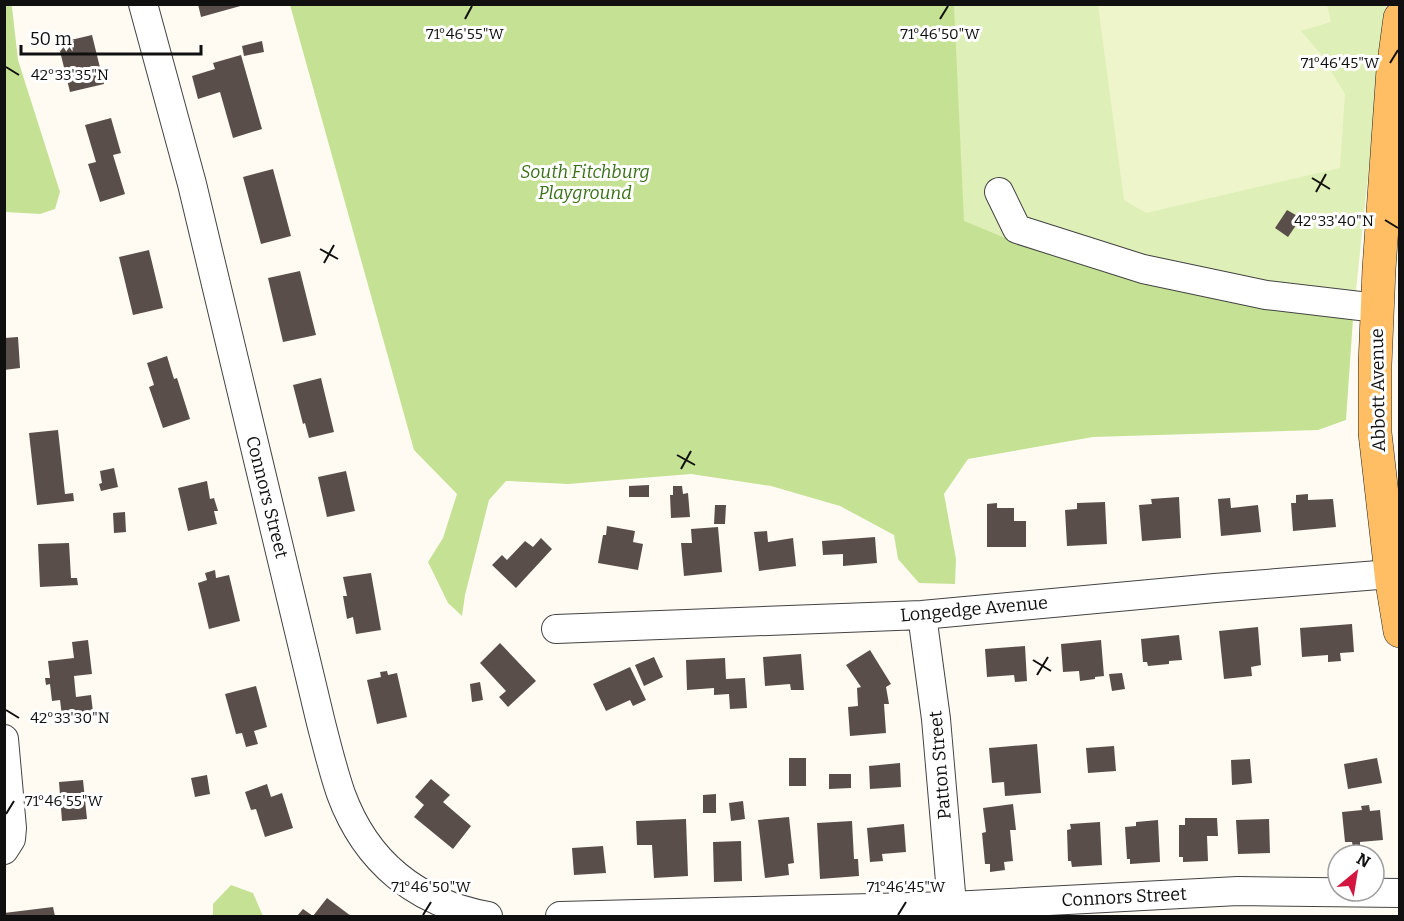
<svg xmlns="http://www.w3.org/2000/svg" width="1404" height="921" font-family="Bitter,serif">
<style>
.green{fill:#deefb7}
.forest{fill:#c5e294}
.pitch{fill:#eef5ca}
.building{fill:#5a4e4b}
.lines{fill:none;stroke-linecap:round;stroke-linejoin:round}
.minor-casing{stroke:#434343;stroke-width:30}
.major-casing{stroke:#212121;stroke-width:34}
.minor{stroke:#fff;stroke-width:28}
.major{stroke:#ffbe63;stroke-width:33}
.ticks{fill:none;stroke:#101010;stroke-width:2}
.labels{text-anchor:middle;stroke-width:6;stroke-linejoin:round;paint-order:stroke}
.park-label{font-size:18px;font-style:italic;fill:#397117;stroke:#fff}
.street-label{font-size:18px;fill:#101010;stroke:#fff}
.ticks-label{font-size:15px;text-anchor:middle;fill:#101010;stroke:#fff;stroke-width:6;stroke-linejoin:round;paint-order:stroke}
</style>
<rect width="100%" height="100%" fill="#fffbf3"/>
<!-- green -->
<path class="green" d="M355 5H1386L1353 319 442 369Z"/>
<!-- forest -->
<path class="forest" d="M4 5H11L12 7 18 60 60 192 55 209 40 214 5 212Z
M290 5H954L964 221 1020 244 1353 319 1346 420 1318 430 1093 437 968 459 944 494 956 559 955 584 919 583 898 559 894 535 840 506 771 486 691 474 568 484 506 481 489 500 465 595 462 616 448 603 428 562 443 538 457 494 414 450Z
M231 885 253 893 263 916H213V904Z"/>
<!-- pitch -->
<path class="pitch" d="M1098 5H1327L1331 22 1301 31 1320 53 1345 94 1340 168 1146 213 1124 200Z"/>
<!-- building -->
<path class="building" d="M198 4H244V5L201 17Z
M92 35 104 84 70 92 58 43Z
M262 41 264 52 244 56 242 46Z
M241 55 262 129 233 138 220 92 198 99 192 76 215 69 213 63Z
M111 118 121 153 113 155 125 194 100 202 88 164 96 162 85 125Z
M273 169 291 236 261 244 243 177Z
M1287 210 1301 218 1288 237 1275 228Z
M149 250 163 308 133 315 119 257Z
M300 271 316 335 283 342 268 278Z
M18 337 20 368 4 370V338Z
M167 356 174 379 177 378 190 419 163 428 149 387 154 385 147 363Z
M321 378 334 432 309 438 305 423 303 424 293 385Z
M58 430 65 494 73 493 74 501 37 505 29 433Z
M114 468 118 487 101 491 99 484 102 483 100 471Z
M346 471 355 511 327 517 318 477Z
M207 481 210 499 214 498 218 511H214L217 524 188 531 178 488Z
M649 485V497H629V486Z
M673 486H682L683 494 688 493 690 517 671 518 670 495H673Z
M1308 494V500L1333 499 1336 527 1293 531 1291 503H1296V495Z
M1179 497 1181 538 1142 541 1139 505 1152 504 1151 499Z
M1230 498 1231 508 1258 505 1261 532 1221 536 1218 499Z
M1105 502 1107 544 1067 546 1065 510 1077 509V503Z
M997 503V508H1014V521H1026V547H987V504Z
M715 505H726L725 524H714Z
M125 512 126 532 114 533 113 513Z
M607 526 635 531 633 542 643 544 638 570 598 563 603 535H606Z
M718 527 722 572 684 576 681 543H692L691 529Z
M767 531 768 542 793 538 796 566 759 571 754 532Z
M875 537 877 563 843 566V554L823 555 822 541Z
M541 538 552 549 516 588 492 565 502 555 507 560 525 541 533 547Z
M69 543 71 578H77L78 585 40 587 38 544Z
M215 570 216 578 229 575 240 621 209 629 198 583 207 580 205 573Z
M371 573 381 630 356 634 353 617 347 619 343 596H347L343 577Z
M1352 624 1354 652 1340 653 1341 661 1328 662V655L1302 657 1300 628Z
M1258 627 1261 665 1251 667 1252 676 1224 679 1219 631Z
M1179 635 1182 660 1169 661V664L1148 666 1147 662H1143L1141 639Z
M88 640 92 674 74 676 76 697 91 695 93 712 62 716 60 700 52 701 50 684 46 685 45 678H50L48 661 74 658 72 642Z
M1101 640 1104 676 1095 677V679L1080 681 1079 671 1063 672 1061 644Z
M500 643 536 681 508 707 499 697 506 691 480 663Z
M1025 646 1027 681 1015 682 1014 675 987 677 985 649Z
M870 650 891 684 886 687 889 704H884L886 733 850 736 848 707 858 706 857 688 861 687 846 665Z
M801 654 804 690H791L790 684 765 686 763 657Z
M654 657 663 677 644 686 635 665Z
M725 658 726 679 745 678 747 708 730 709 729 694 714 695V688L687 690 686 660Z
M630 667 646 700 633 706 630 700 606 711 593 684Z
M387 671 388 675 397 673 407 717 377 724 367 680 381 677 380 672Z
M1122 673 1125 689 1112 691 1109 674Z
M480 682 483 700 472 702 470 684Z
M256 686 267 727 254 731 258 744 246 747 242 733 236 734 225 694Z
M1037 744 1041 793 1005 796 1004 782 992 783 989 748Z
M1114 746 1116 771 1088 773 1086 748Z
M789 758H806V786H789Z
M1377 758 1382 783 1348 789 1344 764Z
M1250 759 1252 783 1232 785 1231 760Z
M900 763 901 787 870 789 869 766Z
M829 774H851V788L829 789Z
M207 775 210 794 195 797 191 778Z
M431 779 450 795 443 802 471 826 453 849 414 817 424 805 415 797Z
M83 780 87 819 62 821 59 782Z
M267 784 271 797 282 793 293 828 265 837 256 809 251 810 245 792Z
M716 794V813H703V795Z
M743 801 745 819 731 821 729 803Z
M1013 804 1016 830H1010L1013 861 1004 862 1005 870 990 872V864H985L982 833 986 832 983 808Z
M1369 805 1370 811 1380 810 1383 840 1360 842V846L1353 847 1352 842H1345L1342 812 1362 810 1361 806Z
M789 817 794 863 788 864 789 875 765 878 758 820Z
M1185 818H1217L1218 836H1207L1208 861 1183 862V857H1179V825H1185Z
M686 819 688 876 654 878 652 845H637L636 821Z
M1269 819 1270 853 1238 854 1236 820Z
M1158 820 1160 862 1130 864V859H1127L1125 827 1136 826V822Z
M852 821 854 859H858L859 876 820 879 817 823Z
M1100 822 1102 865 1072 867 1071 861H1068L1067 830 1071 829 1070 824Z
M904 824 906 852 882 854 883 861 870 862 867 828Z
M741 841 742 881 714 882 713 842Z
M603 846 606 873 574 875 572 848Z
M327 898 351 916H297L303 909 313 916Z
M53 907 55 916H4V913Z"/>
<g class="lines">
<!-- minor casing -->
<g class="minor-casing">
<path id="minor" d="M143 4 192 184 321 723C327 746 333 771 341 794 366 862 417 903 488 916
M999 192 1017 229 1143 269 1266 295 1377 308
M922 615 936 719 953 916
M556 629 922 615 1215 588 1391 574
M4 739 12 828 11 839 4 850
M560 916 952 906 1238 891 1400 893"/>
</g>
<!-- major casing -->
<g class="major-casing">
<path id="major" d="M1400 18 1393 70 1379 269 1375 365V433L1392 582 1400 631"/>
</g>
<!-- minor -->
<use href="#minor" class="minor"/>
<!-- major -->
<use href="#major" class="major"/>
</g>
<!-- ticks -->
<path class="ticks" d="M465 19 472 6M940 19 948 6M1390 63 1398 50M6 67 19 75M1312 178 1330 189M1316 192 1326 174M1385 220 1398 228M320 249 338 259M324 263 334 245M677 455 695 465M681 469 691 451M1033 660 1051 671M1037 675 1048 657M6 710 19 718M6 814 14 801M423 915 431 902M898 915 906 902"/>
<g class="labels">
<!-- park labels -->
<g class="park-label">
<text x="585" y="178">South Fitchburg<tspan x="585" dy="21">Playground</tspan></text>
</g>
<!-- street labels -->
<g class="street-label">
<text transform="translate(1378 390) rotate(-91)" y="6">Abbott Avenue</text>
<text transform="translate(267 497) rotate(76)" y="6">Connors Street</text>
<text transform="translate(974 609) rotate(-5)" y="6">Longedge Avenue</text>
<text transform="translate(940 765) rotate(-95)" y="6">Patton Street</text>
<text transform="translate(1124 897) rotate(-3)" y="6">Connors Street</text>
</g>
</g>
<g class="ticks-label">
<text x="465" y="39">71°46'55"W</text>
<text x="940" y="39">71°46'50"W</text>
<text x="1340" y="68">71°46'45"W</text>
<text x="70" y="80">42°33'35"N</text>
<text x="1334" y="226">42°33'40"N</text>
<text x="70" y="723">42°33'30"N</text>
<text x="64" y="806">71°46'55"W</text>
<text x="431" y="892">71°46'50"W</text>
<text x="906" y="892">71°46'45"W</text>
</g>
<!-- border -->
<rect width="1404" height="921" fill="none" stroke="#101010" stroke-width="12"/>
<!-- north arrow -->
<g transform="translate(1356 873) rotate(30)"><circle r="28" fill="#ffffff" stroke="#9f9f9f" stroke-width="1.5"/>
<path d="M0-4.5L10 22L0 15L-10 22Z" fill="#d21640"/>
<text y="-9" font-size="16" font-weight="bold" text-anchor="middle" fill="#101010">N</text>
</g>
<!-- scale -->
<path d="M21 45v9h180v-9" fill="none" stroke="#101010" stroke-width="3"/>
<text x="30" y="45" font-size="18" fill="#101010" stroke="#ffffff" stroke-width="4.5" paint-order="stroke">50 m</text>
</svg>
